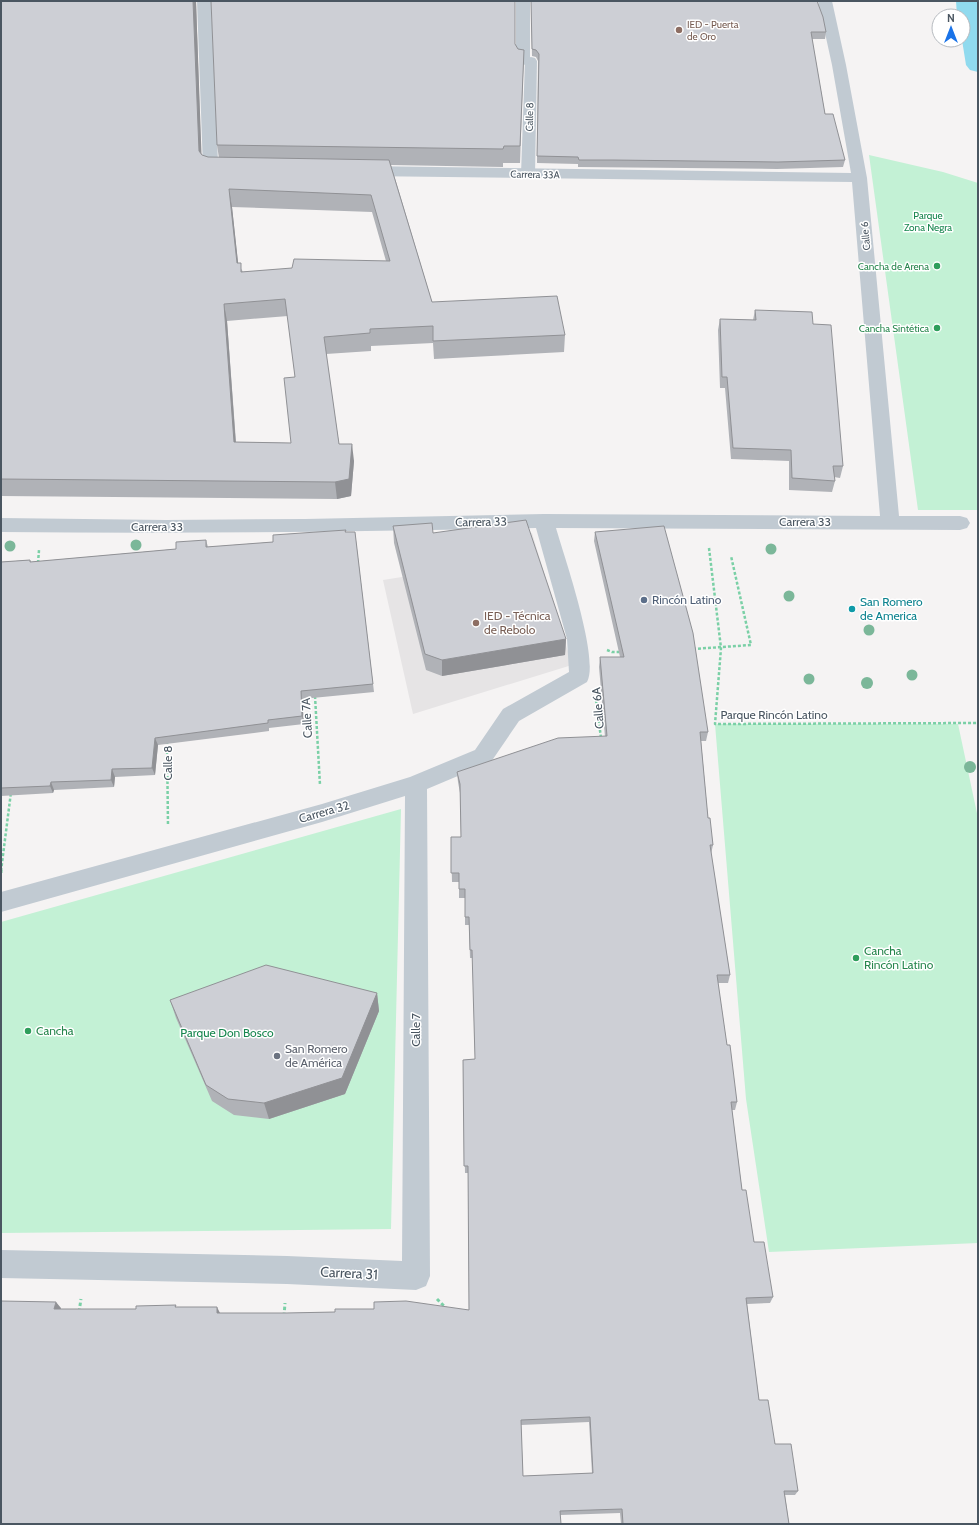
<svg xmlns="http://www.w3.org/2000/svg" width="979" height="1525" font-family="Cabin,sans-serif">
<style>
.education{fill:#e6e4e5}
.green{fill:#c3f1d5}
.lines{fill:none;stroke-linecap:round;stroke-linejoin:round}
.canal{fill:#90daee;fill-rule:evenodd}
.path-far1{stroke:#7ad0a6;stroke-width:2.5;stroke-dasharray:3 2;stroke-linecap:butt}
.path{stroke:#7ad0a6;stroke-width:3;stroke-dasharray:3.5 2.5;stroke-linecap:butt}
.service{fill:#c1cad2;fill-rule:evenodd}
.minor{fill:#c1cad2;fill-rule:evenodd}
.tree{fill:#7bb799}
.wall{fill:#b0b2b7;fill-rule:evenodd}
.shaded-wall{fill:#909195}
.building{fill:#cdcfd5;stroke:#909195;fill-rule:evenodd}
.education-dot{fill:#8d6e63;stroke:#fff;stroke-width:1.5}
.leisure-dot{fill:#2e9e5b;stroke:#fff;stroke-width:1.5}
.service-dot{fill:#5c6f8a;stroke:#fff;stroke-width:1.5}
.culture-dot{fill:#0f9aa8;stroke:#fff;stroke-width:1.5}
.worship-dot{fill:#6b7280;stroke:#fff;stroke-width:1.5}
.labels{text-anchor:middle;stroke-width:3;stroke-linejoin:round;paint-order:stroke}
.far-education-label{font-size:10px;fill:#785e54;stroke:#fff;text-anchor:start}
.far-street-label{font-size:10px;fill:#4a5661;stroke:#fff}
.far-park-label{font-size:10px;fill:#17864f;stroke:#fff}
.far-leisure-label{font-size:10px;fill:#27864d;stroke:#fff;text-anchor:end}
.street-label{font-size:12px;fill:#4a5661;stroke:#fff}
.service-label{font-size:12px;fill:#4e5e75;stroke:#fff;text-anchor:start}
.culture-label{font-size:12px;fill:#0d838f;stroke:#fff;text-anchor:start}
.education-label{font-size:12px;fill:#785e54;stroke:#fff;text-anchor:start}
.leisure-label{font-size:12px;fill:#27864d;stroke:#fff;text-anchor:start}
.park-label{font-size:12px;fill:#17864f;stroke:#fff}
.worship-label{font-size:12px;fill:#5b616d;stroke:#fff;text-anchor:start}
.near-street-label{font-size:14px;fill:#4a5661;stroke:#fff}
</style>
<rect width="100%" height="100%" fill="#f5f3f3"/>
<!-- education -->
<path class="education" d="M532 533 572 665 413 714 383 580 446 570 438 537Z"/>
<!-- green -->
<path class="green" d="M869 155 943 172 978 183V510H918Z
M715 724H958L978 818V1243L769 1252 746 1099Z
M401 809 391 1229 1 1233V922Z"/>
<g class="lines">
<!-- canal -->
<path class="canal" d="M956 1H978V72L970 70 966 65 962 40H963V16H957Z"/>
<!-- path-far1 -->
<path class="path-far1" d="M709 548 721 648 715 724 978 723
M38 563 39 550
M693 649 751 645 731 556
M607 650 612 652H622
M315 696 320 785
M596 700 601 738
M167 741 168 826
M1 871 11 792"/>
<!-- path -->
<path class="path" d="M1 873V870
M437 1299 446 1308
M79 1312 81 1299
M284 1316 285 1303"/>
<!-- service -->
<path class="service" d="M531 57 535 58 537 61 535 174 533 177H523L521 174 525 61 527 58Z"/>
<!-- minor -->
<path class="minor" d="M197 1H211L218 163 235 165 238 168 235 171C226 174 215 174 206 171L203 168Z
M516 1H530V61L528 64 523 65 518 64 516 61Z
M818 1H832L846 65 867 178 899 516H960L967 518 970 523 967 528 960 530 556 528C564 556 600 659 587 682L519 721 491 762 427 789 430 1276 426 1286 416 1290 287 1284 1 1278V1250L287 1256 402 1261 405 796 322 822 1 912V892L322 804 410 777 475 750 503 709 569 672 567 639 536 528C358 532 180 534 1 532V518L166 520 305 519 544 514 880 516 852 182 363 176 358 174 355 171 358 168 363 166 851 173 832 65Z"/>
</g>
<!-- trees -->
<g class="tree">
<circle cx="136" cy="545" r="5.5"/>
<circle cx="10" cy="546" r="5.5"/>
<circle cx="771" cy="549" r="5.5"/>
<circle cx="789" cy="596" r="5.5"/>
<circle cx="869" cy="630" r="5.5"/>
<circle cx="912" cy="675" r="5.5"/>
<circle cx="809" cy="679" r="5.5"/>
<circle cx="867" cy="683" r="6"/>
<circle cx="970" cy="767" r="6"/>
</g>
<!-- wall -->
<path class="wall" d="M1 1H196L201 154 202 155 208 157 219 158 217 145 515 44 518 49 524 50 520 163H503V167L391 165 432 302 565 335 564 352 434 359 433 343 371 346V351L326 354 339 444 354 461 351 496 337 499 1 496ZM232 207 372 212 386 261 243 272 238 263ZM288 316 295 377 291 443 236 442 227 321Z
M531 1 826 32 825 39H812L825 114 845 160 843 167 777 169 578 167V164L537 163 538 61 536 57 532 56Z
M755 310 813 324 843 466 840 478 834 477 835 481 832 492 789 490V461L731 459 725 388H720L718 330 720 319 753 320Z
M393 526 433 533 566 639 565 655 442 676 426 670 394 543Z
M346 530V532H355L374 692 302 699 304 724 269 728V731L158 745 155 775 115 777 114 787 54 790 53 793 1 796V562L30 560 31 562 176 549 206 540 208 547 273 542Z
M595 532 708 732 706 741H701L708 818 713 845 711 854 730 975 728 983H718L727 1045 737 1102 735 1110H732L742 1190 754 1242 773 1297 770 1303 747 1304 759 1400 775 1444 798 1491 795 1495H785L789 1524H621L620 1513 561 1515 1 1524 61 1308 60 1309H136L176 1305V1307L220 1313H286L469 1310 468 1173H465L463 1060 475 1059 473 958H470L469 925H465V898H459V882H452L451 837H461L460 793 458 782 457 772 605 737 599 667 600 657H620L594 541ZM589 1422 592 1473 523 1476 521 1425Z
M377 993 379 1011 345 1094 269 1119 234 1115 212 1101 176 1018 170 1000Z"/>
<!-- shaded-wall -->
<path class="shaded-wall" d="M193 1H196L202 168 199 151Z
M229 189 232 207 240 280 237 263Z
M224 304 227 321 237 460 234 442Z
M352 444 354 461 351 496 337 499 335 482Z
M566 639 565 655 442 676V660Z
M301 691 302 699 304 724 302 716Z
M155 738 158 745 155 775 152 768Z
M112 769 115 777 114 787 111 780Z
M51 782 54 790 53 793 50 786Z
M377 993 379 1011 345 1094 269 1119 264 1103Z
M56 1302 61 1308 59 1315 54 1309Z
M217 1307 220 1313H217Z"/>
<!-- building -->
<path class="building" d="M1 1H193L199 151 202 155 208 157 389 160 432 302 557 296 565 335 433 341V326L370 329V333L324 337 339 444H352L349 479 335 482 1 479ZM229 189 371 195 390 261 294 259 292 268 241 272V263H237ZM285 299 295 377 284 378 291 443 234 442 224 304Z
M211 1H515V44L518 49 524 50 520 146H504L503 149 217 145Z
M531 1H817L823 17 826 32H811L825 114H833L845 160 778 162 613 160H579L578 157 537 156 539 54 536 50 532 49Z
M755 310 812 312 813 324 831 325 843 466H833L835 481 792 478 791 450 733 448 727 377H722L720 319 756 320Z
M526 520 566 639 442 660 425 654 393 526 432 523 433 533Z
M664 526 693 633 708 732H700L708 818H710L713 845H710L730 975H717L727 1045H730L737 1102H731L742 1190H746L754 1242H764L773 1297 746 1298 759 1400H768L775 1444H791L798 1491H784L789 1524H623L622 1509 560 1511 561 1524H1V1301L56 1302 54 1309H136V1306L176 1305 175 1307H217V1313H286L335 1312V1309H374V1302L406 1301 469 1310 468 1166H464L463 1060 475 1059 472 950H470L469 917H465V889H459V873H451V837H461L460 784 457 772 558 738 607 736 600 657H624L595 532ZM590 1417 593 1473 523 1476 521 1420Z
M346 530 345 532H355L373 684 301 691 302 716 268 720V723L155 738 152 768 112 769 111 780 51 782 50 786 1 788V562L30 560V562L176 549V542L206 540V547L273 542V535Z
M266 965 377 993 342 1078 264 1103 228 1099 206 1085 170 1000Z"/>
<!-- markers -->
<g class="education-dot">
<circle cx="679" cy="30" r="4"/>
<circle cx="476" cy="623" r="4"/>
</g>
<g class="leisure-dot">
<circle cx="937" cy="266" r="4"/>
<circle cx="937" cy="328" r="4"/>
<circle cx="856" cy="958" r="4"/>
<circle cx="28" cy="1031" r="4"/>
</g>
<circle class="service-dot" cx="644" cy="600" r="4"/>
<circle class="culture-dot" cx="852" cy="609" r="4"/>
<circle class="worship-dot" cx="277" cy="1056" r="4"/>
<g class="labels">
<!-- far-education labels -->
<g class="far-education-label">
<text x="687" y="28">IED - Puerta<tspan x="687" dy="12">de Oro</tspan></text>
</g>
<!-- far-street labels -->
<g class="far-street-label">
<text transform="translate(529 117) rotate(-89)" y="4">Calle 8</text>
<text transform="translate(535 174) rotate(1)" y="4">Carrera 33A</text>
<text transform="translate(865 236) rotate(-95)" y="4">Calle 6</text>
</g>
<!-- far-park labels -->
<g class="far-park-label">
<text x="928" y="219">Parque<tspan x="928" dy="12">Zona Negra</tspan></text>
</g>
<!-- far-leisure labels -->
<g class="far-leisure-label">
<text x="929" y="270">Cancha de Arena</text>
<text x="929" y="332">Cancha Sintética</text>
</g>
<!-- street labels -->
<g class="street-label">
<text transform="translate(481 522) rotate(-1)" y="4">Carrera 33</text>
<text x="805" y="526">Carrera 33</text>
<text x="157" y="531">Carrera 33</text>
<text transform="translate(598 708) rotate(-95)" y="4">Calle 6A</text>
<text x="774" y="719">Parque Rincón Latino</text>
<text transform="translate(307 718) rotate(-93)" y="4">Calle 7A</text>
<text transform="translate(168 763) rotate(-90)" y="4">Calle 8</text>
<text transform="translate(324 812) rotate(-16)" y="4">Carrera 32</text>
<text transform="translate(416 1030) rotate(-90)" y="4">Calle 7</text>
</g>
<!-- service labels -->
<g class="service-label">
<text x="652" y="604">Rincón Latino</text>
</g>
<!-- culture labels -->
<g class="culture-label">
<text x="860" y="606">San Romero<tspan x="860" dy="14">de America</tspan></text>
</g>
<!-- education labels -->
<g class="education-label">
<text x="484" y="620">IED - Técnica<tspan x="484" dy="14">de Rebolo</tspan></text>
</g>
<!-- leisure labels -->
<g class="leisure-label">
<text x="864" y="955">Cancha<tspan x="864" dy="14">Rincón Latino</tspan></text>
<text x="36" y="1035">Cancha</text>
</g>
<!-- park labels -->
<g class="park-label">
<text x="227" y="1037">Parque Don Bosco</text>
</g>
<!-- worship labels -->
<g class="worship-label">
<text x="285" y="1053">San Romero<tspan x="285" dy="14">de América</tspan></text>
</g>
<!-- near-street labels -->
<g class="near-street-label">
<text transform="translate(349 1273) rotate(3)" y="5">Carrera 31</text>
</g>
</g>
<!-- border -->
<rect width="979" height="1525" fill="none" stroke="#4a5661" stroke-width="4"/>
<!-- north arrow -->
<g transform="translate(951 28)"><circle r="19" fill="#ffffff" stroke="#b7bbc0"/>
<path d="M0-3L7 15L0 10L-7 15Z" fill="#1a73e8"/>
<text y="-6" font-size="11" font-weight="bold" text-anchor="middle" fill="#4a5661">N</text>
</g>
</svg>
